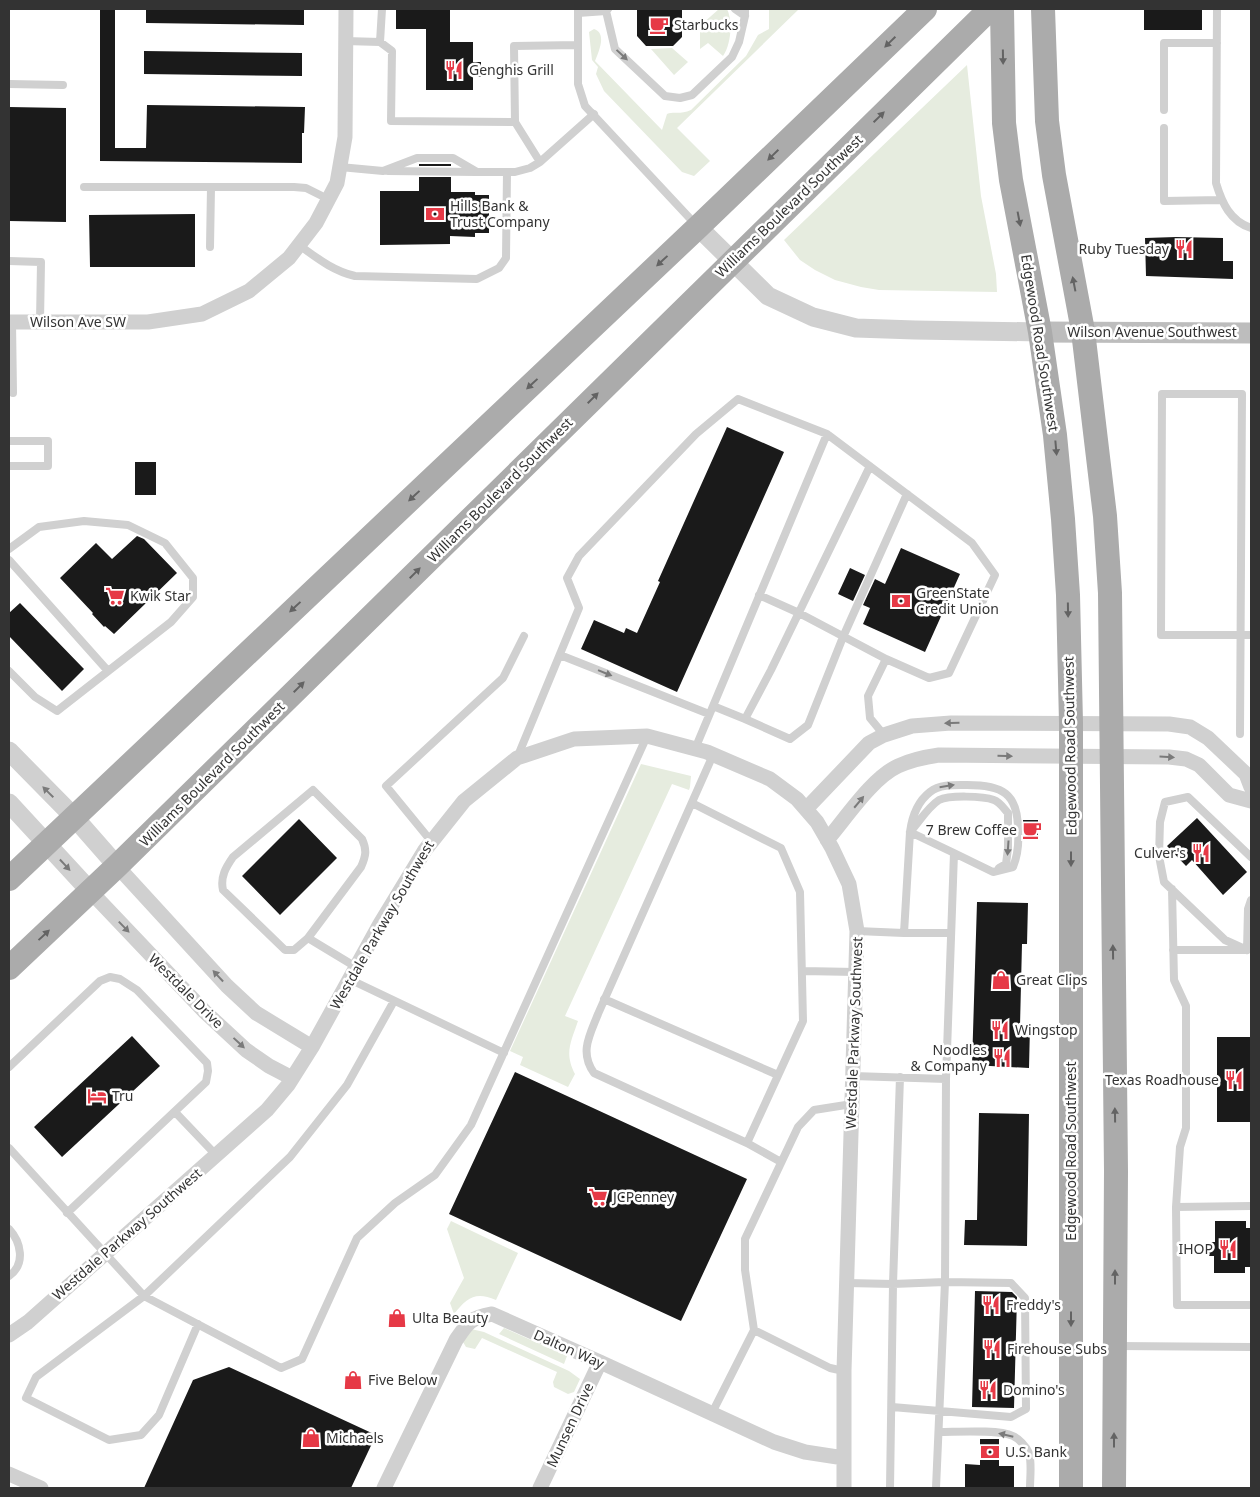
<svg xmlns="http://www.w3.org/2000/svg" width="1260" height="1497" font-family="'Noto Sans',sans-serif">
<style>
.green{fill:#e6ecdf}
.building{fill:#1a1a1a}
.lines{fill:none;stroke-linecap:round;stroke-linejoin:round}
.service{stroke:#d0d0d0;stroke-width:8}
.minor{stroke:#d0d0d0;stroke-width:15}
.tertiary{stroke:#d0d0d0;stroke-width:19}
.secondary{stroke:#bdbdbd;stroke-width:21}
.primary{stroke:#ababab;stroke-width:24}
.oneway{fill:#636363}
.oneway2{fill:#7a7a7a}
.labels{text-anchor:middle;stroke-width:5;stroke-linejoin:round;paint-order:stroke}
.poi-label{font-size:14px;fill:#333;stroke:#fff;text-anchor:start}
.street-label{font-size:14px;fill:#333;stroke:#fff}
</style>
<rect width="100%" height="100%" fill="#fff"/>
<!-- green -->
<path class="green" d="M719 9H727C733 21 731 45 723 56L708 43 700 49V24H702Z
M769 9H799L677 128 710 161 694 176 682 172 604 91 596 74 598 67 592 60 589 32 594 29C607 33 599 51 595 61L662 130 667 114C674 111 680 115 691 110L746 56 758 35 769 29Z
M672 48 688 62 674 75 651 49Z
M967 65 981 196 996 274 997 292 879 290 861 287 835 280 815 270 800 260 784 240Z
M641 764 691 776 690 787 689 790 672 784 565 1016 578 1021C571 1042 564 1053 575 1074L568 1087 520 1065 523 1057 510 1051Z
M451 1221 518 1253 496 1300C475 1291 467 1298 454 1314L450 1303 464 1278 447 1229Z
M504 1328 567 1356 564 1364 499 1334Z
M471 1329 484 1332 569 1371 580 1379 574 1392 568 1394 554 1387 553 1382 557 1372 482 1338 475 1349 466 1347 463 1342Z"/>
<!-- building -->
<path class="building" d="M100 9H115V148H146L147 105 305 107 304 133H302V163L100 161Z
M146 9H304V25L146 23Z
M396 9H450V42H473V62H481V77H473V90H426V29H396Z
M637 9H682V37L673 46H646L637 36Z
M1144 9H1202V30H1144Z
M144 51 302 53V76L144 74Z
M9 107 66 108V222L9 221Z
M419 164H451V166H419Z
M419 177H451V192H475V195H489V233H475V237L450 236V244L380 245V191H419Z
M195 214V267H90L89 215Z
M1176 237 1223 238V261H1233V279L1146 276 1145 238Z
M727 427 784 452 677 692 581 649 594 620 624 633 626 628 637 633 660 582 658 581Z
M135 462H156V495H135Z
M137 536 144 539 177 573 114 634 105 626 104 627 92 614 93 613 60 578 96 543 112 559Z
M901 548 960 574 925 652 863 624 870 608 863 605 875 579 885 584Z
M850 568 865 575 853 601 838 594Z
M20 603 84 669 62 691 9 636V613Z
M1197 818 1247 872 1223 895 1192 860 1186 866 1167 846Z
M299 819 337 858 280 915 242 876Z
M1023 820H1038V840H1024Z
M977 902 1028 903 1027 944H1022L1020 1026H1030L1029 1068 972 1065Z
M132 1036 160 1066 62 1157 34 1127Z
M1217 1037H1251V1122H1217Z
M515 1072 747 1179 681 1321 449 1214Z
M979 1113 1029 1114 1027 1246 964 1245 965 1220H977Z
M1215 1221H1246V1228H1251V1267H1245V1273H1214V1256H1206V1242H1215Z
M975 1291 1012 1292 1017 1297 1014 1408 972 1407Z
M229 1367 376 1435 351 1488H144L193 1380Z
M980 1439H999V1466H1014V1488H965V1464L980 1465Z"/>
<g class="lines">
<!-- service -->
<path class="service" d="M578 9V84L585 106 697 226
M735 9 745 16
M1217 9 1216 183C1222 203 1230 221 1251 228
M606 11 615 49 665 96 680 98 692 95 732 57 739 42 745 16V9
M578 13 606 11 608 9
M345 41 380 42 392 51 391 121 515 122 540 162
M380 42 382 9
M9 84 63 85
M1164 110V43H1217
M515 122 514 46 578 45
M1164 128V201L1221 200
M340 167 383 171 417 158H453L477 172H515L530 168 540 162 594 114
M388 171 476 172
M84 187H294L306 188 328 199
M299 245C317 258 333 271 355 276L477 279 499 268 506 258 507 172
M210 247 211 187
M9 261 41 262 40 322
M12 322 13 393
M9 441H48V466H9
M9 549 39 527 84 521 128 525 165 543 193 578V597L171 622 57 711 35 697 9 671
M9 560 108 671
M759 595 799 613 886 659
M560 655 709 714
M713 706 745 719 771 670 870 466
M745 719 790 739 808 725 843 637 907 494
M1240 734 1242 394H1162L1161 635H1251
M695 749 827 434
M517 758 579 608 567 578 579 556 696 434 738 399 827 434 972 543 995 575 949 673 929 678 886 659 868 696 870 718 884 735
M692 803 781 848 800 892 803 1021 747 1143 594 1073C579 1052 590 1035 598 1014L713 755
M910 832C912 817 917 802 930 792 940 784 955 785 967 785 1002 785 1018 793 1018 830 1019 843 1018 855 1013 867L993 872 954 853
M910 832C919 822 928 807 939 800 949 795 983 796 994 800 1000 802 1004 809 1008 813V848L1006 864 999 868
M431 841 386 786 503 678 524 636
M1172 889 1174 980 1186 1006V1128L1180 1147 1176 1207
M857 931 904 933
M308 938 361 867C366 856 367 850 362 839L313 790 233 857C226 867 220 877 223 890L285 950H294L308 938 356 967
M1173 950H1244
M1247 950 1225 940 1164 882 1159 856 1160 822 1165 802 1188 797 1251 857
M1247 950 1248 909 1251 900
M802 971 856 972
M349 979 504 1053
M604 999 778 1075
M9 1067 100 981 110 977 120 979 137 990 207 1063 208 1071 206 1082 67 1213
M853 1076 946 1079 954 853 910 832 904 933H951
M900 1077 893 1284 945 1282 936 1488
M175 1112 216 1155
M747 1143 781 1162
M9 1148 144 1296 281 1368 302 1359 357 1238 395 1203 435 1175 471 1125 647 736
M1251 1206 1176 1207 1177 1305H1251
M9 1229C21 1242 26 1264 9 1276
M847 1283 893 1284 890 1488
M198 1324 159 1415 141 1435 109 1440 26 1398 36 1377 144 1296 290 1157 347 1085 394 1001
M754 1330 830 1368 844 1371
M1117 1346 1251 1347
M892 1407 1011 1417 1026 1409 1025 1298 1011 1283 945 1282 946 1079
M712 1413 754 1330 745 1270V1239L798 1127 814 1110 852 1104
M939 1432C957 1432 998 1429 1013 1436 1019 1439 1026 1446 1029 1453 1032 1463 1030 1477 1030 1488"/>
<!-- minor -->
<path class="minor" d="M9 322H148L202 314 249 291 289 258 316 223 337 183 345 137 346 9
M806 809 869 743 884 735 912 726 951 723 1169 724 1190 727 1208 738 1246 774 1251 787
M827 840C846 818 872 778 898 766 911 760 925 757 939 755L1169 757 1186 759 1199 765 1229 795 1251 801
M117 866 227 986 256 1013 312 1047
M91 892 205 1012 246 1050 269 1066 292 1078
M9 1335 28 1322 267 1110 288 1085 312 1047 380 924 425 850 464 801 517 758 574 739 647 736 707 752 770 779 797 799 817 822 832 848 849 884 857 931 844 1371V1488
M9 1474 41 1488
M384 1488 456 1340C468 1322 470 1318 492 1314L600 1362 774 1442 805 1452 844 1458
M540 1488 600 1362"/>
<!-- tertiary -->
<path class="tertiary" d="M698 227 768 296 813 317 856 328 915 330 1040 332
M9 751 74 817 117 866
M9 803 91 892"/>
<!-- secondary -->
<path class="secondary" d="M1040 332 1251 333"/>
<!-- primary -->
<path class="primary" d="M1002 9 1004 123 1011 180 1040 332 1055 435 1063 519 1068 595 1071 723V1488
M1043 9 1047 121 1054 175 1083 331 1105 516 1110 593 1116 1171 1114 1488
M9 879 698 227 925 9
M9 968 117 866 990 9"/>
</g>
<!-- one-way arrows -->
<defs><path id="oneway-solid" d="M-6-.8H1V-3.2L6.5 0L1 3.2V.8H-6Z" transform="scale(1.25)"/></defs>
<g class="oneway">
<use href="#oneway-solid" transform="translate(890 42) rotate(136)"/>
<use href="#oneway-solid" transform="translate(1003 57) rotate(89)"/>
<use href="#oneway-solid" transform="translate(879 117) rotate(-44)"/>
<use href="#oneway-solid" transform="translate(773 155) rotate(136)"/>
<use href="#oneway-solid" transform="translate(1019 219) rotate(79)"/>
<use href="#oneway-solid" transform="translate(662 261) rotate(137)"/>
<use href="#oneway-solid" transform="translate(1074 284) rotate(-101)"/>
<use href="#oneway-solid" transform="translate(532 384) rotate(137)"/>
<use href="#oneway-solid" transform="translate(593 398) rotate(-45)"/>
<use href="#oneway-solid" transform="translate(1056 448) rotate(85)"/>
<use href="#oneway-solid" transform="translate(414 496) rotate(137)"/>
<use href="#oneway-solid" transform="translate(415 573) rotate(-45)"/>
<use href="#oneway-solid" transform="translate(295 607) rotate(137)"/>
<use href="#oneway-solid" transform="translate(1068 610) rotate(89)"/>
<use href="#oneway-solid" transform="translate(299 687) rotate(-45)"/>
<use href="#oneway-solid" transform="translate(1071 859) rotate(90)"/>
<use href="#oneway-solid" transform="translate(44 935) rotate(-43)"/>
<use href="#oneway-solid" transform="translate(1113 952) rotate(-91)"/>
<use href="#oneway-solid" transform="translate(1115 1115) rotate(-91)"/>
<use href="#oneway-solid" transform="translate(1115 1277) rotate(-90)"/>
<use href="#oneway-solid" transform="translate(1071 1319) rotate(90)"/>
<use href="#oneway-solid" transform="translate(1114 1440) rotate(-90)"/>
</g>
<g class="oneway2">
<use href="#oneway-solid" transform="translate(622 55) rotate(43)"/>
<use href="#oneway-solid" transform="translate(605 673) rotate(22)"/>
<use href="#oneway-solid" transform="translate(952 723) rotate(178)"/>
<use href="#oneway-solid" transform="translate(1005 756) rotate(1)"/>
<use href="#oneway-solid" transform="translate(1167 757) rotate(3)"/>
<use href="#oneway-solid" transform="translate(947 786) rotate(-9)"/>
<use href="#oneway-solid" transform="translate(48 792) rotate(-135)"/>
<use href="#oneway-solid" transform="translate(859 802) rotate(-50)"/>
<use href="#oneway-solid" transform="translate(1008 848) rotate(94)"/>
<use href="#oneway-solid" transform="translate(65 865) rotate(47)"/>
<use href="#oneway-solid" transform="translate(124 927) rotate(46)"/>
<use href="#oneway-solid" transform="translate(218 976) rotate(-133)"/>
<use href="#oneway-solid" transform="translate(239 1043) rotate(43)"/>
<use href="#oneway-solid" transform="translate(1006 1435) rotate(-167)"/>
</g>
<!-- icons -->
<defs>
<g id="cafe-bare" transform="scale(1.5)"><path d="M-5.5-4.5H6V0H3Q3 3.5 0 3.5H-2.5Q-5.5 3.5-5.5 0ZM3-3.2v2h1.7v-2ZM-6 4.5H4V6H-6Z" fill="#e63946" stroke="#fff" stroke-width="2.5" paint-order="stroke"/></g>
<g id="restaurant-bare" transform="scale(1.5)"><path d="M-5-6h1v4h1v-4h1v4h1v-4h1v5L-1.5 .5V6h-2V.5L-5-1ZM5-6V6H3V1.5H1.5Q1.5-4 5-6Z" fill="#e63946" stroke="#fff" stroke-width="2.5" paint-order="stroke"/></g>
<g id="bank-bare" transform="scale(1.5)"><path d="M-6-4H6V4H-6ZM0-2.3a2.3 2.3 0 1 0 0 4.6a2.3 2.3 0 1 0 0-4.6Z" fill="#e63946" stroke="#fff" stroke-width="2.5" paint-order="stroke"/></g>
<g id="supermarket-bare" transform="scale(1.5)"><path d="M-6-5.5h2.5l.6 2H6L4.5 2H-2.5L-4.4-4H-6ZM-1.5 3.2a1.3 1.3 0 1 0 .1 0ZM3 3.2a1.3 1.3 0 1 0 .1 0Z" fill="#e63946" stroke="#fff" stroke-width="2.5" paint-order="stroke"/></g>
<g id="shop-bare" transform="scale(1.5)"><path d="M-5-2.5h2.3a2.7 3.5 0 0 1 5.4 0H5L5.5 6h-11ZM-1.5-2.5h3a1.5 2.3 0 0 0-3 0Z" fill="#e63946" stroke="#fff" stroke-width="2.5" paint-order="stroke"/></g>
<g id="hotel-bare" transform="scale(1.5)"><path d="M-6-4.5h1.5V1H6V5H4.5V3h-9V5H-6ZM-4 0a1.8 1.8 0 1 1 3.6 0ZM.5 0V-2.5h3Q6-2.5 6 0Z" fill="#e63946" stroke="#fff" stroke-width="2.5" paint-order="stroke"/></g>
</defs>
<g fill-rule="evenodd">
<use href="#cafe-bare" x="659" y="25"/>
<use href="#restaurant-bare" x="454" y="70"/>
<use href="#bank-bare" x="435" y="214"/>
<use href="#restaurant-bare" x="1184" y="249"/>
<use href="#supermarket-bare" x="115" y="596"/>
<use href="#bank-bare" x="901" y="601"/>
<use href="#cafe-bare" x="1032" y="830"/>
<use href="#restaurant-bare" x="1201" y="853"/>
<use href="#shop-bare" x="1001" y="980"/>
<use href="#restaurant-bare" x="1000" y="1030"/>
<use href="#restaurant-bare" x="1002" y="1058"/>
<use href="#restaurant-bare" x="1234" y="1080"/>
<use href="#hotel-bare" x="97" y="1096"/>
<use href="#supermarket-bare" x="598" y="1197"/>
<use href="#restaurant-bare" x="1228" y="1249"/>
<use href="#restaurant-bare" x="991" y="1305"/>
<use href="#shop-bare" x="397" y="1318"/>
<use href="#restaurant-bare" x="992" y="1349"/>
<use href="#shop-bare" x="353" y="1380"/>
<use href="#restaurant-bare" x="988" y="1390"/>
<use href="#shop-bare" x="311" y="1438"/>
<use href="#bank-bare" x="990" y="1452"/>
</g>
<g class="labels">
<!-- poi labels -->
<g class="poi-label">
<text x="674" y="30">Starbucks</text>
<text x="469" y="75">Genghis Grill</text>
<text x="450" y="211">Hills Bank &amp;<tspan x="450" dy="16">Trust Company</tspan></text>
<text x="1169" y="254" text-anchor="end">Ruby Tuesday</text>
<text x="916" y="598">GreenState<tspan x="916" dy="16">Credit Union</tspan></text>
<text x="130" y="601">Kwik Star</text>
<text x="1017" y="835" text-anchor="end">7 Brew Coffee</text>
<text x="1186" y="858" text-anchor="end">Culver's</text>
<text x="1016" y="985">Great Clips</text>
<text x="1015" y="1035">Wingstop</text>
<text x="987" y="1055" text-anchor="end">Noodles<tspan x="987" dy="16">&amp; Company</tspan></text>
<text x="1219" y="1085" text-anchor="end">Texas Roadhouse</text>
<text x="112" y="1101">Tru</text>
<text x="613" y="1202">JCPenney</text>
<text x="1213" y="1254" text-anchor="end">IHOP</text>
<text x="1006" y="1310">Freddy's</text>
<text x="412" y="1323">Ulta Beauty</text>
<text x="1007" y="1354">Firehouse Subs</text>
<text x="368" y="1385">Five Below</text>
<text x="1003" y="1395">Domino's</text>
<text x="326" y="1443">Michaels</text>
<text x="1005" y="1457">U.S. Bank</text>
</g>
<!-- street labels -->
<g class="street-label">
<text transform="translate(789 206) rotate(-44)" y="5">Williams Boulevard Southwest</text>
<text x="78" y="327">Wilson Ave SW</text>
<text x="1152" y="337">Wilson Avenue Southwest</text>
<text transform="translate(1040 343) rotate(81)" y="5">Edgewood Road Southwest</text>
<text transform="translate(500 490) rotate(-45)" y="5">Williams Boulevard Southwest</text>
<text transform="translate(1070 746) rotate(-91)" y="5">Edgewood Road Southwest</text>
<text transform="translate(212 774) rotate(-45)" y="5">Williams Boulevard Southwest</text>
<text transform="translate(382 925) rotate(-60)" y="5">Westdale Parkway Southwest</text>
<text transform="translate(186 991) rotate(45)" y="5">Westdale Drive</text>
<text transform="translate(854 1033) rotate(-88)" y="5">Westdale Parkway Southwest</text>
<text transform="translate(1071 1151) rotate(-90)" y="5">Edgewood Road Southwest</text>
<text transform="translate(127 1234) rotate(-41)" y="5">Westdale Parkway Southwest</text>
<text transform="translate(569 1349) rotate(24)" y="5">Dalton Way</text>
<text transform="translate(570 1425) rotate(-65)" y="5">Munsen Drive</text>
</g>
</g>
<!-- border -->
<rect width="1260" height="1497" fill="none" stroke="#333333" stroke-width="20"/>
</svg>
